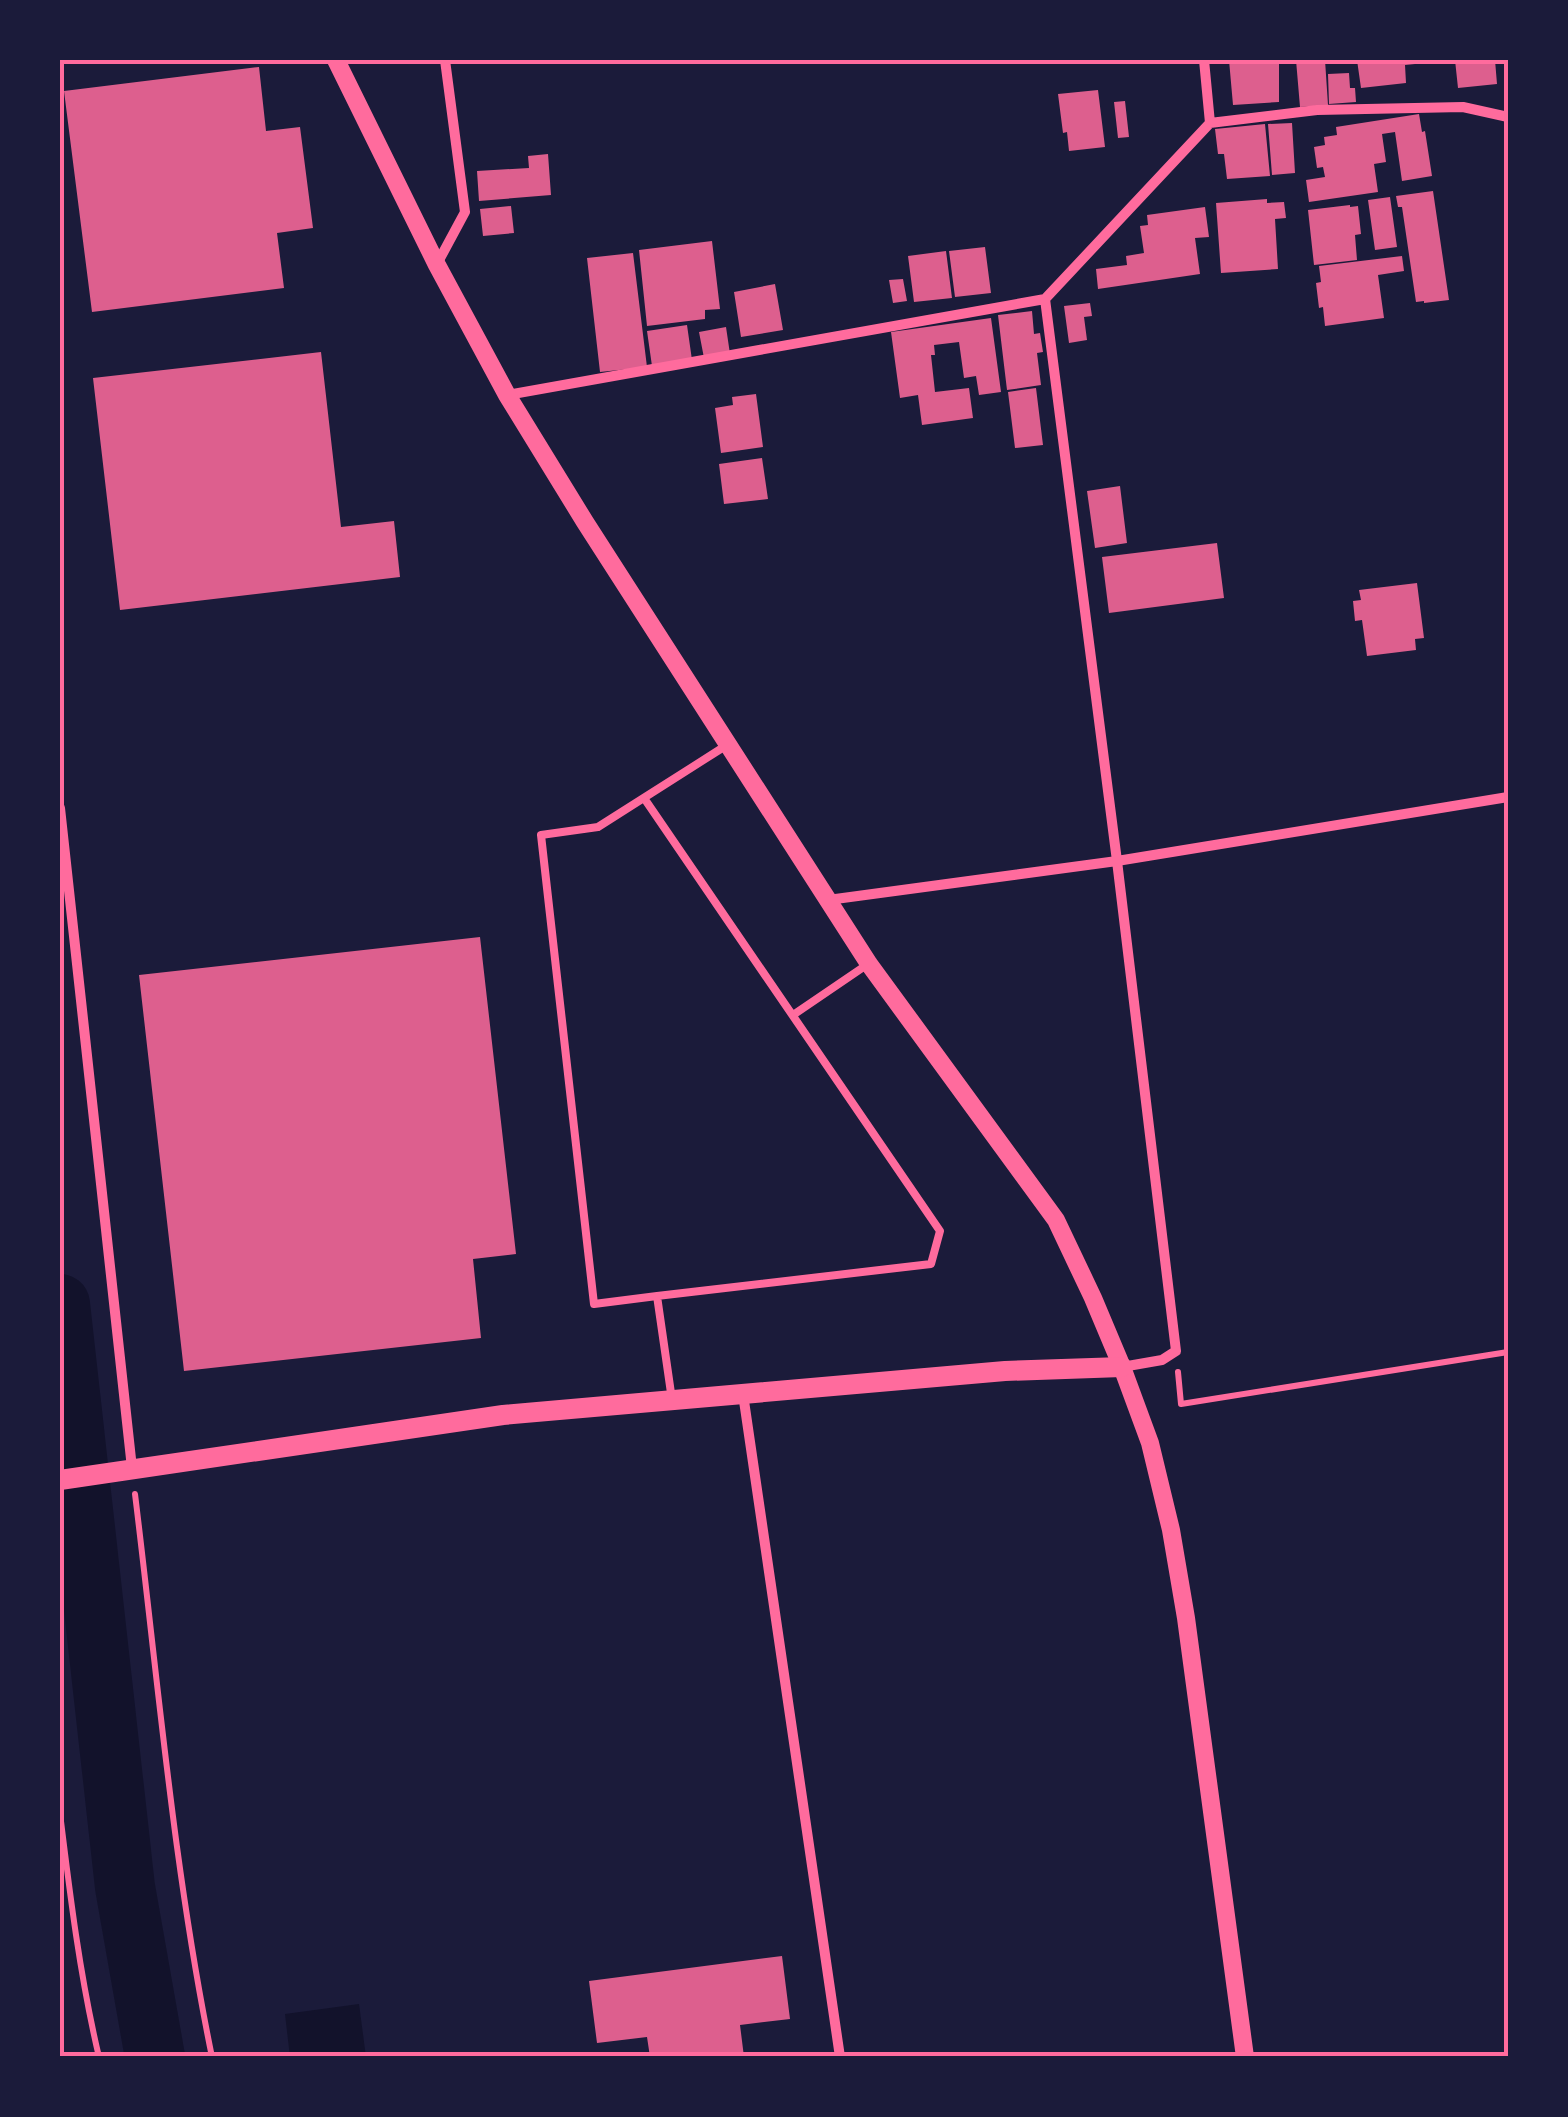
<svg xmlns="http://www.w3.org/2000/svg" width="1568" height="2117" font-family="Jost,sans-serif">
<style>
.water{fill:#12122b}
.lines{fill:none;stroke-linecap:round;stroke-linejoin:round}
.river{stroke:#12122b;stroke-width:60}
.building{fill:#dd5f8e}
.path{stroke:#ff6b9d;stroke-width:6}
.service{stroke:#ff6b9d;stroke-width:8}
.minor{stroke:#ff6b9d;stroke-width:10}
.tertiary{stroke:#ff6b9d;stroke-width:18}
.secondary{stroke:#ff6b9d;stroke-width:20}
.neatline{fill:none;stroke:#ff6b9d;stroke-width:4}
</style>
<rect width="100%" height="100%" fill="#1b1b3a"/>
<!-- water -->
<path class="water" d="M359 2004 366 2057H290L285 2014Z"/>
<g class="lines">
<!-- river -->
<path class="river" d="M60 1304 125 1887 155 2057"/>
</g>
<!-- building -->
<path class="building" d="M1229 60H1279V102L1233 105Z
M1296 60H1325L1328 105 1300 107Z
M1357 60H1414L1415 64 1405 65 1406 83 1361 88Z
M1455 60H1495L1497 84 1458 88Z
M259 67 266 131 300 127 313 228 277 233 284 288 92 312 64 91Z
M1349 73 1350 88H1355L1356 102 1329 104 1328 74Z
M1098 90 1105 147 1069 151 1067 132 1063 133 1058 94Z
M1125 101 1129 137 1118 138 1114 102Z
M1419 114 1422 132 1425 131 1432 176 1402 181 1395 132 1382 134 1386 162 1374 164 1378 192 1309 202 1306 180 1325 177 1323 167 1317 168 1314 147 1325 145 1324 137 1337 135 1336 127Z
M1292 123 1295 173 1272 175 1268 124Z
M1265 124 1270 176 1227 179 1224 154H1218L1215 129Z
M548 154 551 195 479 201 477 171 529 168 528 156Z
M1433 191 1449 300 1424 303V301L1416 302 1402 207H1398L1396 196Z
M1390 197 1397 247 1375 250 1368 200Z
M1267 199V203L1284 202 1286 218 1275 219 1278 269 1221 273 1216 203Z
M1350 205V207L1358 206 1361 234 1355 235 1357 260 1314 265 1308 210Z
M511 206 514 233 483 236 480 209Z
M1205 207 1209 237 1195 238 1200 274 1098 289 1096 269 1127 265 1126 256 1144 253 1140 226 1148 225 1147 215Z
M712 241 720 309 705 310V319L647 326 639 250Z
M985 247 991 293 955 297 949 251Z
M946 251 952 298 914 302 908 256Z
M633 253 647 367 600 372 587 258Z
M1402 256 1404 271 1378 275 1384 318 1325 326 1323 307 1319 308 1316 283 1321 282 1319 266Z
M903 279 907 301 893 303 889 280Z
M775 284 783 330 741 337 734 292Z
M1090 303 1092 316 1084 317 1087 340 1069 343 1064 306Z
M1032 311 1034 334 1040 333 1043 352 1037 353 1041 385 1007 390 998 315Z
M991 318 1001 392 979 395 976 376 964 378 959 342 934 345 935 355H931L935 392 969 388 973 418 922 425 918 395 900 398 891 332Z
M687 325 692 360 652 366 647 331Z
M726 327 730 354 704 358 699 332Z
M321 352 341 527 394 521 400 577 120 610 93 378Z
M1036 388 1043 445 1015 448 1008 392Z
M756 394 763 447 721 453 715 408 733 405 732 397Z
M762 458 768 499 724 504 719 464Z
M1120 486 1127 543 1095 548 1087 491Z
M1217 543 1224 598 1109 613 1102 557Z
M1417 583 1424 638 1415 639 1416 650 1367 656 1362 620 1355 621 1353 601 1361 600 1359 590Z
M480 937 516 1254 473 1259 481 1338 184 1371 139 975Z
M782 1956 790 2019 740 2025 744 2057H650L647 2037 597 2043 589 1981Z"/>
<g class="lines">
<!-- path -->
<path class="path" d="M1178 1372 1181 1404 1508 1352
M135 1494C158 1681 174 1872 212 2057
M60 1813C70 1895 80 1977 99 2057"/>
<!-- service -->
<path class="service" d="M644 798 940 1231 931 1264 657 1296
M793 1015 868 964
M672 1400 657 1296 594 1304 541 835 598 827 727 745"/>
<!-- minor -->
<path class="minor" d="M1204 60 1210 123
M437 264 465 212 445 60
M1045 299 1117 861 1176 1351 1162 1360 1122 1367
M507 395 1045 299 1210 123 1317 110 1463 107 1508 117
M60 808 132 1468
M828 900 1117 861 1508 797
M743 1394 840 2057"/>
<!-- tertiary -->
<path class="tertiary" d="M336 60 437 265 507 395 585 522 869 964 1056 1220 1093 1298 1122 1367 1150 1443 1171 1530 1186 1618 1245 2057"/>
<!-- secondary -->
<path class="secondary" d="M60 1480 503 1415 1005 1371 1122 1367"/>
</g>
<!-- border -->
<rect width="1568" height="2117" fill="none" stroke="#1b1b3a" stroke-width="125"/>
<rect x="62" y="62" width="1444" height="1992" class="neatline"/>
</svg>
